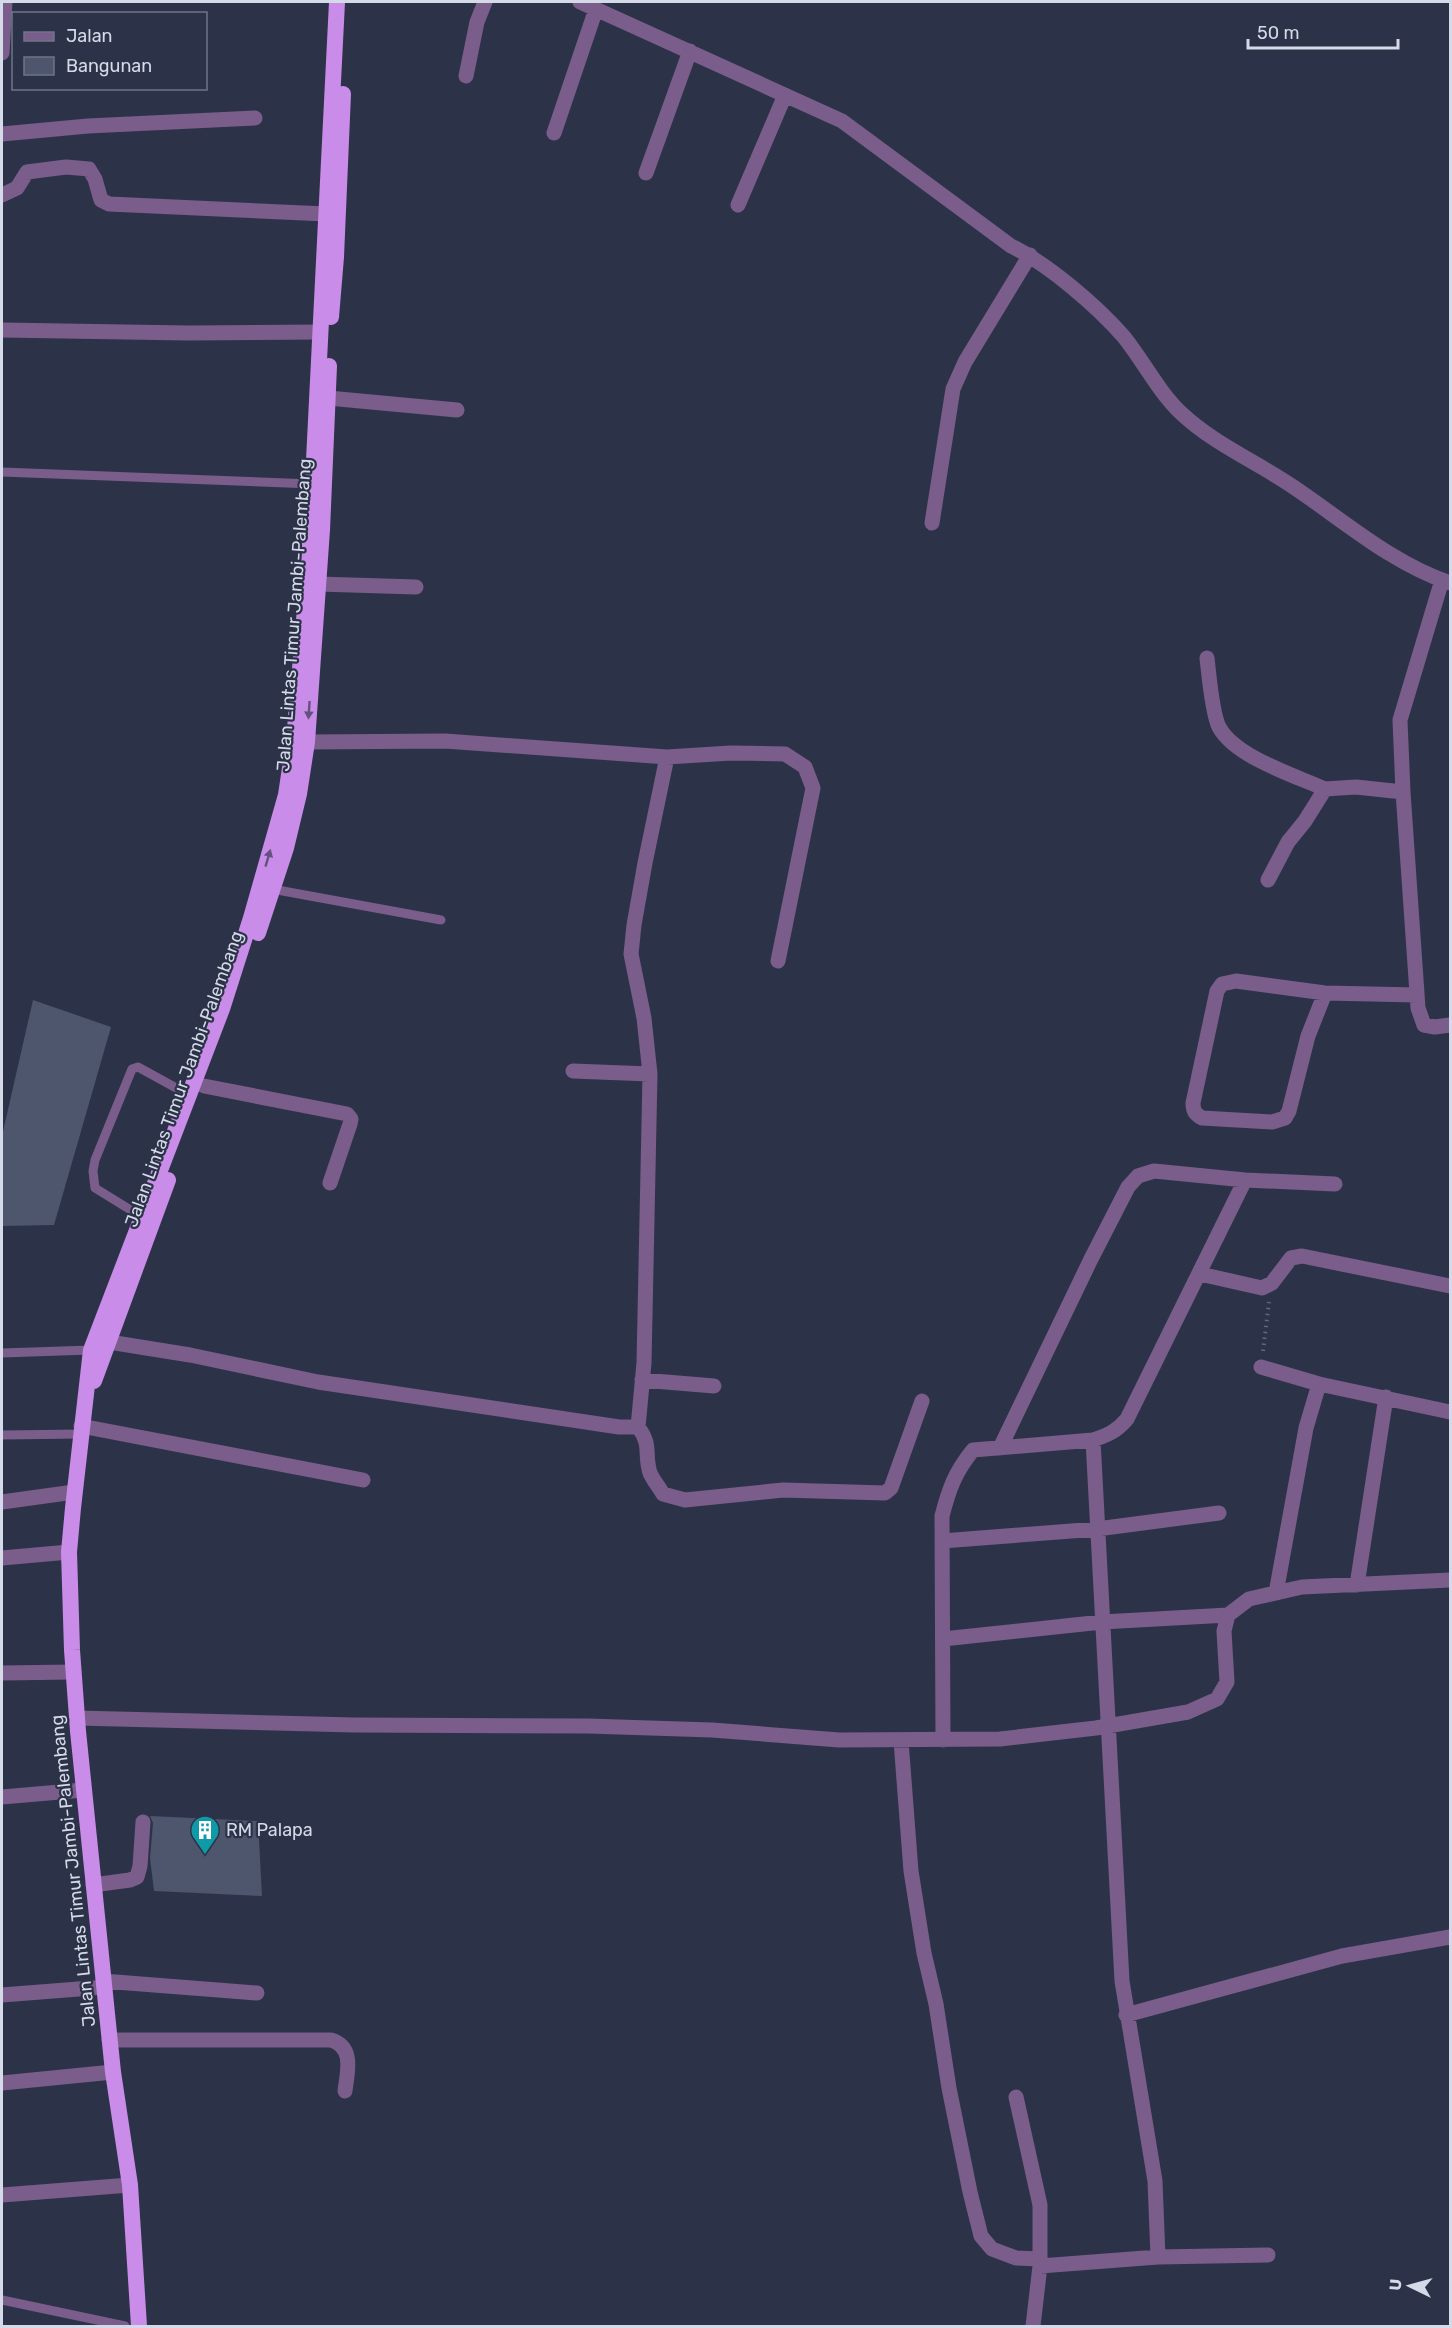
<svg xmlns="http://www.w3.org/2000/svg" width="1452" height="2328" font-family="Rubik,sans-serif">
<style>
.building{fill:#4d566d}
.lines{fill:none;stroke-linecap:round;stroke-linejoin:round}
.path{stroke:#61687a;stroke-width:4;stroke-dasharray:1.5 4.5;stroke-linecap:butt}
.service{stroke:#7a5d8a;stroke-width:9}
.minor{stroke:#7a5d8a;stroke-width:15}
.trunk{stroke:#c98ce8;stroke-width:16}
.oneway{fill:#635280}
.labels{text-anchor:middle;stroke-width:4.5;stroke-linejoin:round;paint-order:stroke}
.street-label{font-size:18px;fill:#d4dae7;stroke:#2c3348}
.poi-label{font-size:18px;fill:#d4dae7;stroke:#2c3348;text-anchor:start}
</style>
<rect width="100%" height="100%" fill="#2c3348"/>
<!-- building -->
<path class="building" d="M33 1000 111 1027 54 1225 2 1226V1136Z
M150 1816 258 1821 262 1896 154 1891 150 1858 153 1823Z"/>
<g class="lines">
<!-- path -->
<path class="path" d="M1263 1351 1269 1302"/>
<!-- service -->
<path class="service" d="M2 472 313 484
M272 889 441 920
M142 1217 95 1188 93 1171 95 1160 132 1069 138 1067 189 1095
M2 1353 91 1350
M2 1435 81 1434
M2 2300 125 2326"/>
<!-- minor -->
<path class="minor" d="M580 2 842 121 1011 246C1048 264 1097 306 1124 337 1144 362 1158 391 1181 413 1214 444 1255 461 1292 486 1343 520 1391 563 1450 583
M2 53 5 2
M466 76 477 22 485 2
M554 133 596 9
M2 134 88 126 255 118
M646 173 690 51
M2 195 17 188 27 172 66 167 89 169 95 179 101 200 109 204 326 214
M738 205 785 95
M2 330 188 333 320 332
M328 398 457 410
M932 523 953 389 965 362 1030 255
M318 584 416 587
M1207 658C1209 675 1212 713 1219 727 1235 757 1294 775 1325 789
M667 757 731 753 785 754 805 767 813 788 778 961
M1403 792 1418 1008 1424 1025 1435 1027 1450 1025
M1268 880 1288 842 1305 821 1325 789 1356 787 1403 792 1400 720 1442 580
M1325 993 1308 1036 1289 1111 1285 1118 1272 1122 1202 1118C1195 1114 1193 1111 1193 1103L1217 991 1222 984 1236 981 1325 993 1417 995
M573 1071 650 1074
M204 1086 347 1114 351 1119 350 1124 330 1183
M1200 1274 1262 1288 1272 1283 1291 1258 1302 1256 1450 1286
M109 1342 190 1355 318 1382 619 1427H638L644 1363 650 1074 644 1018 631 954 634 925 645 863 667 757 445 741 307 742
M1261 1367 1319 1384 1450 1412
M642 1380 714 1386
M81 1426 363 1480
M638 1427C652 1445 644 1454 650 1473 653 1480 659 1487 663 1494L685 1500 783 1490 885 1493 891 1488 922 1401
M1000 1448 1091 1259 1128 1187 1138 1176 1154 1171 1245 1180 1335 1184
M2 1502 74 1492
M942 1541 1097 1529 1219 1513
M2 1558 69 1552
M1357 1585 1386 1397
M1276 1593 1306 1428 1319 1384
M943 1639 1102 1622 1228 1615
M2 1673 74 1672
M77 1718 354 1725 588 1726 712 1730 839 1740 1000 1739 1096 1728 1188 1712 1217 1699 1227 1682 1224 1631 1228 1615 1249 1599 1302 1587 1450 1580
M943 1740 942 1516C949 1489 955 1472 973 1450L1093 1440C1108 1435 1117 1431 1127 1419L1245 1180
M901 1741 911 1871 924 1953 936 2004 949 2088 970 2192 981 2236 992 2249 1016 2258 1040 2259
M2 1797 83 1790
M93 1885 130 1880 137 1877 140 1866 143 1822
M103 1981 257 1993
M2 1995 104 1987
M1126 2015 1342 1956 1450 1937
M109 2040H331C355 2047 347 2073 345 2091
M2 2083 113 2072
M1016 2097 1040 2205V2266L1033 2326
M2 2195 130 2185
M1158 2257 1268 2255
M1040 2266 1158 2257 1155 2181 1122 1981 1093 1440"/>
<!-- trunk -->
<path class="trunk" d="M331 317 336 257 343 94
M258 933 286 848 299 794 307 742 322 530 329 366
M94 1381 168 1180
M139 2326 130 2185 113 2072 78 1731 72 1650 69 1552 73 1508 91 1350 222 1009 251 918 286 795 294 741 309 560 337 2"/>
</g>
<!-- one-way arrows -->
<defs><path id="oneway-solid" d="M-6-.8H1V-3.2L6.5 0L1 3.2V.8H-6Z" transform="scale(1.5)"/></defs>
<g class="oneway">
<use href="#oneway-solid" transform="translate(309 710) rotate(94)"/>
<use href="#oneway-solid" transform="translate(268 858) rotate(-74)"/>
</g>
<!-- icons -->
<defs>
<g id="building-pin" transform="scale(1.5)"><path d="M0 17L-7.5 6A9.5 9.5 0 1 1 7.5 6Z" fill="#0f9aa8" stroke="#2c3348"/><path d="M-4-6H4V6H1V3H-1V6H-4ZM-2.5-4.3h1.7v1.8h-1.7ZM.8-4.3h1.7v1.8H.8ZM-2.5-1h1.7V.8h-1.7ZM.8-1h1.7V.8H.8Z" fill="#fff"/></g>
</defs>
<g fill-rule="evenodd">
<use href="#building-pin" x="205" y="1830"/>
</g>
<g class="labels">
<!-- street labels -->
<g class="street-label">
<text transform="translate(294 615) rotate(-86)" y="6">Jalan Lintas Timur Jambi-Palembang</text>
<text transform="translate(184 1079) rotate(-70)" y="6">Jalan Lintas Timur Jambi-Palembang</text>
<text transform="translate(73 1871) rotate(-96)" y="6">Jalan Lintas Timur Jambi-Palembang</text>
</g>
<!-- poi labels -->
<g class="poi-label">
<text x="226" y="1836">RM Palapa</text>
</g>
</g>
<!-- border -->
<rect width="1452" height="2328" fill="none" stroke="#d4dae7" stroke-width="6"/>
<!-- legend -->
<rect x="12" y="12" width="195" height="78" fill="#2c3348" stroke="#6f7688" stroke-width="1.5"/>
<rect x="24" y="32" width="30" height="9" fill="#7a5d8a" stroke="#6f7688" stroke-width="1.5"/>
<text x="66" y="42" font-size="18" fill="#d4dae7">Jalan</text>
<rect x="24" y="57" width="30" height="18" fill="#4d566d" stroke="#6f7688" stroke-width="1.5"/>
<text x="66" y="72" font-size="18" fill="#d4dae7">Bangunan</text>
<!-- north arrow -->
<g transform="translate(1410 2286) rotate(275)" stroke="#2c3348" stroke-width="4.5" paint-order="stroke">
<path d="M0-4.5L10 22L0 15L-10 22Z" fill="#d4dae7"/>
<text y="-9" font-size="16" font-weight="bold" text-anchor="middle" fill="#d4dae7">U</text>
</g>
<!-- scale -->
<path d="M1248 39v9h150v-9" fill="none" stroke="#d4dae7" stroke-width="3"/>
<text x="1257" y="39" font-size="18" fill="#d4dae7" stroke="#2c3348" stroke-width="4.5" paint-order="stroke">50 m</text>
</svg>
